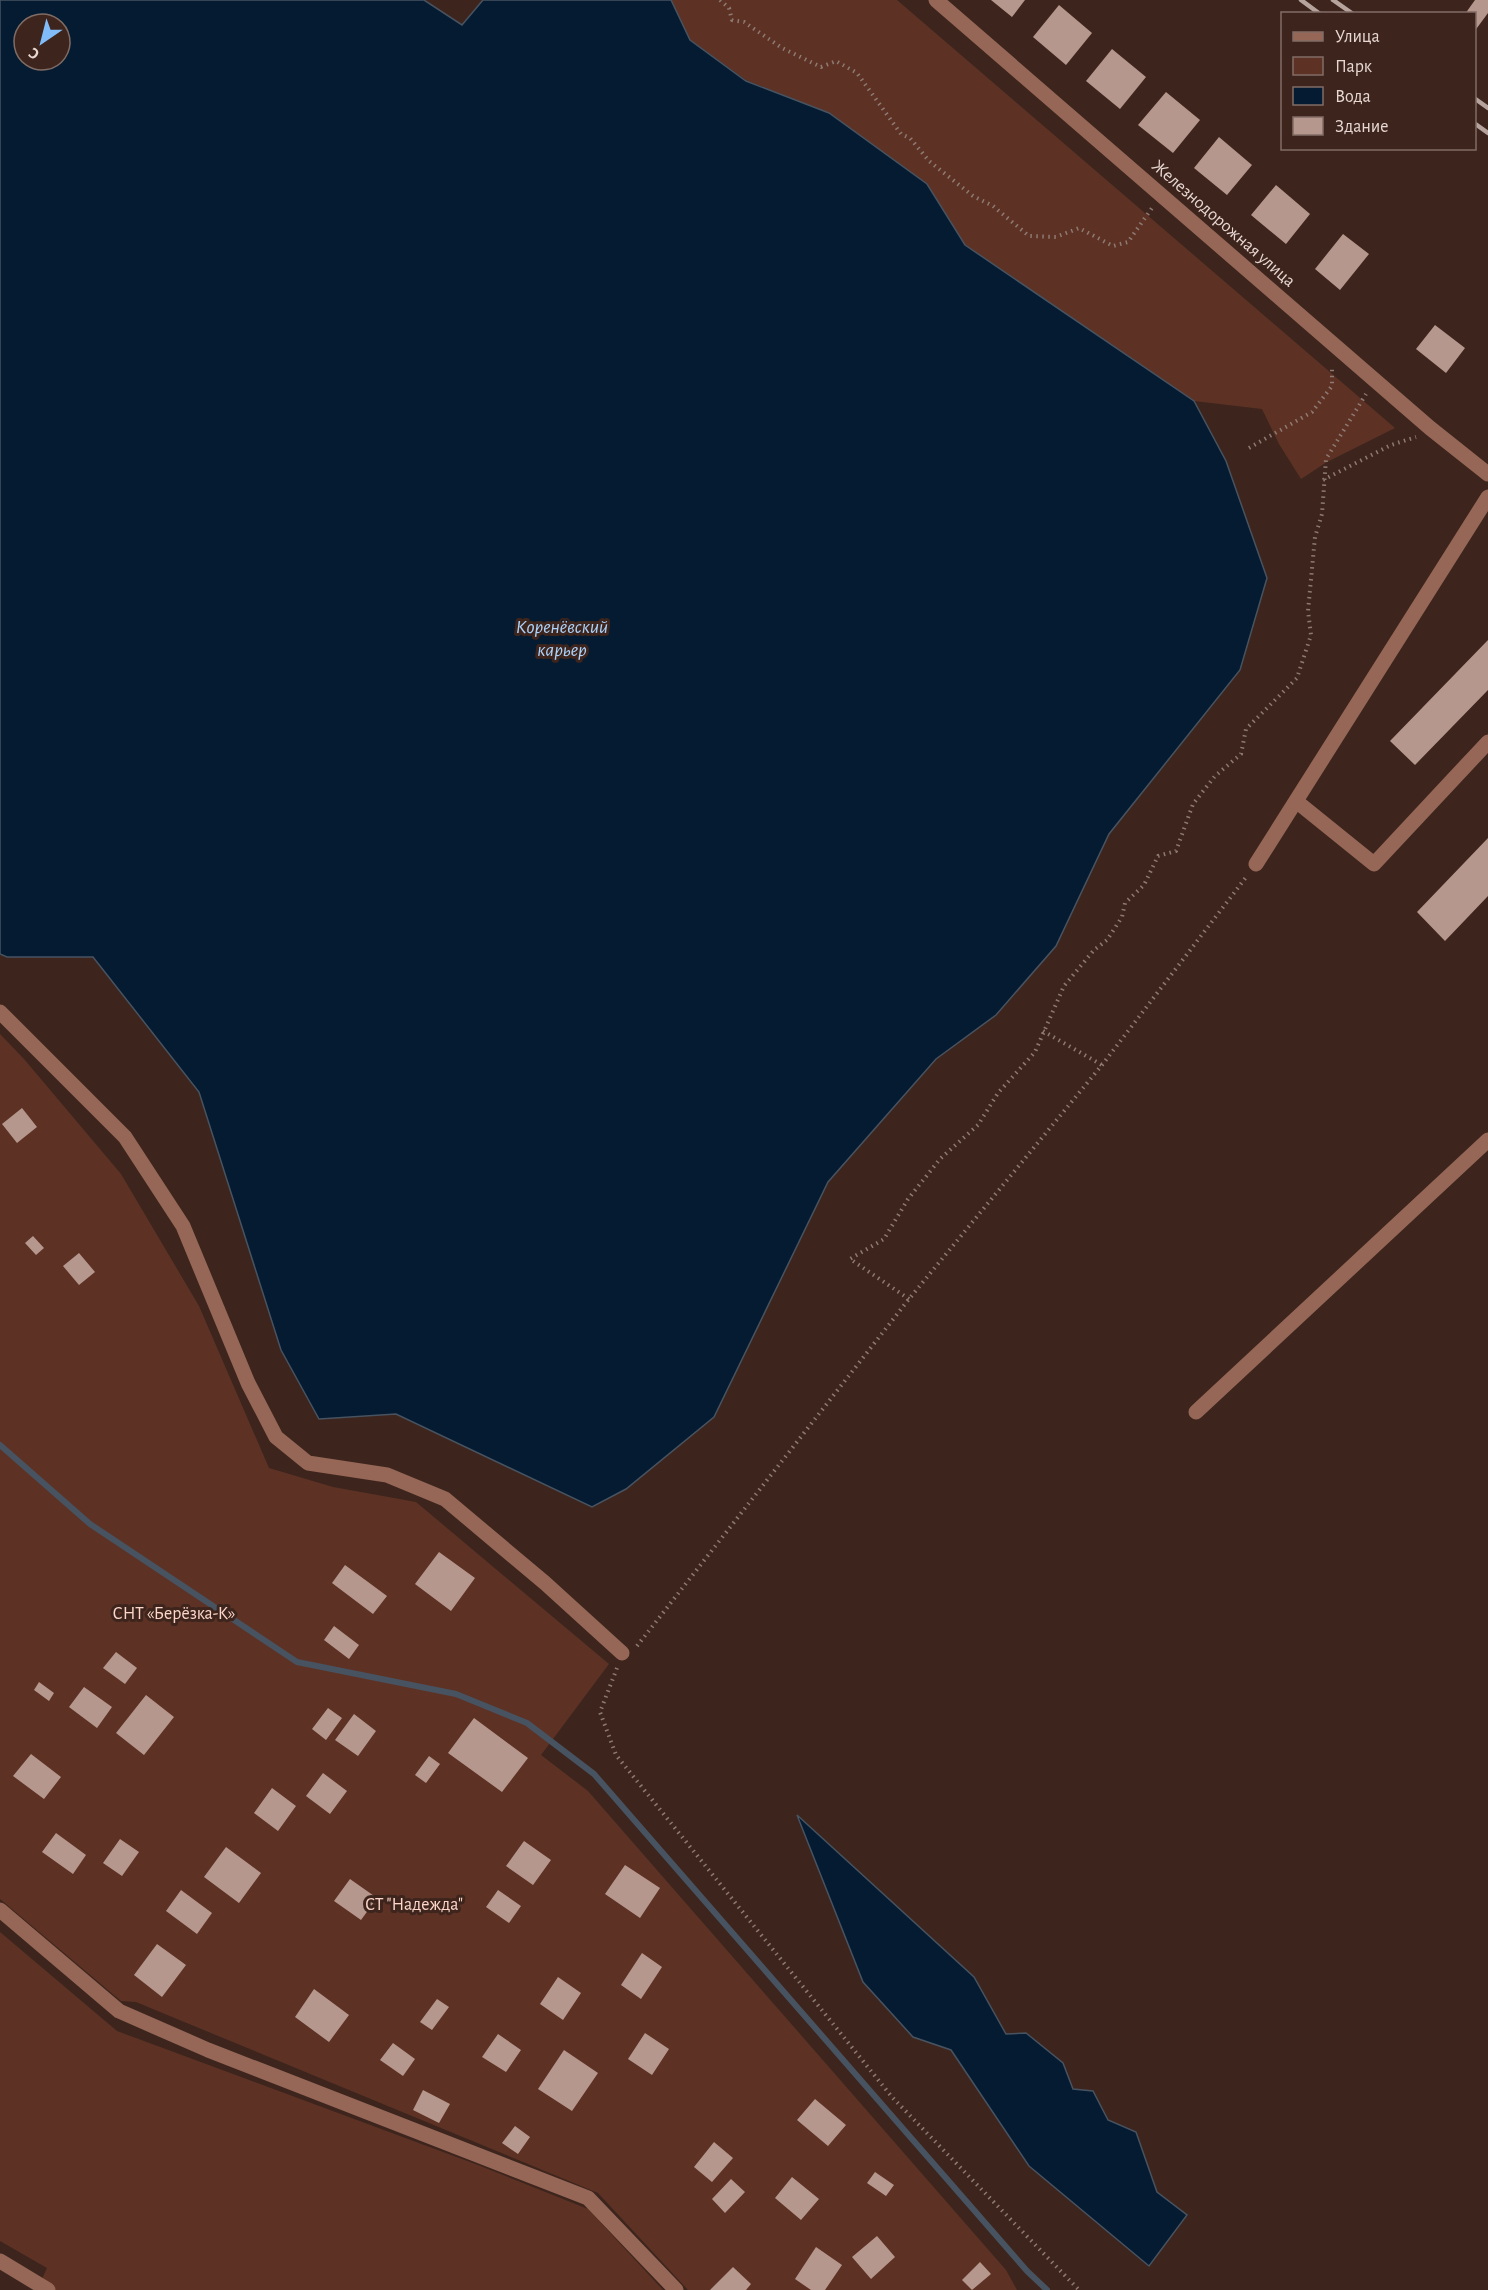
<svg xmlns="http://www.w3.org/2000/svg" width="1488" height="2290" font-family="'Alegreya Sans',sans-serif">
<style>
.green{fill:#5d3224}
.water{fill:#041b31;stroke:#485361;stroke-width:1.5;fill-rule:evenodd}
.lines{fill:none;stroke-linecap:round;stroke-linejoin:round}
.stream{stroke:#485361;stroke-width:6}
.building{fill:#b6978d}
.path{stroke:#8e7a73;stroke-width:4;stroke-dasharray:1.5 4.5;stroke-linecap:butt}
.minor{stroke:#966757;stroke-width:15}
.rail{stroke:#b6a39d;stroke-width:4.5}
.labels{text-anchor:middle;stroke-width:6;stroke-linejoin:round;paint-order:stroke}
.street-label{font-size:18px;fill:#e8d7d2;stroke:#3d251d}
.park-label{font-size:18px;fill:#fdd6c9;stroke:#3d251d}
.water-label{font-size:20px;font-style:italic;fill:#acd3fc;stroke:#3d251d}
</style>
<rect width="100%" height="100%" fill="#3d251d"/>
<!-- green -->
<path class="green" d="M671 0H897L1395 428 1327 462 1301 479 1279 444 1262 409 1194 401 965 245 927 184 829 113 746 80 690 40Z
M0 1034 24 1059 121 1174 199 1306 269 1468 333 1487 416 1502 609 1664 541 1755 588 1791 1006 2270 1017 2290H688L598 2193 136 2002 121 2001 0 1899Z
M0 1932 117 2031 478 2165 588 2209 663 2290H37L47 2268 0 2241Z"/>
<!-- water -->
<path class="water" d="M0 0H424L462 25 483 0H671L690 40 746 81 829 113 927 184 965 245 1194 401 1226 461 1267 578 1240 670 1109 834 1056 946 996 1015 936 1059 828 1182 714 1417 626 1489 592 1507 396 1414 319 1419 281 1350 199 1092 93 957H7L0 954ZM24 24H60V60H24Z
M797 1815 974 1977 1006 2034 1026 2033 1063 2063 1073 2089 1093 2091 1108 2120 1136 2132 1157 2192 1187 2215 1149 2266 1029 2166 951 2050 913 2037 863 1982Z"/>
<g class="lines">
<!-- stream -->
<path class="stream" d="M0 1445 90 1524 297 1662 456 1694 527 1723 594 1774 1027 2271 1047 2290"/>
</g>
<!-- building -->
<path class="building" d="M991 0H1025L1012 17Z
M1475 0H1488V13L1474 32V14H1465Z
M1059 5 1092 33 1066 65 1033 37Z
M1112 49 1146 77 1120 109 1086 81Z
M1166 92 1200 120 1173 153 1138 125Z
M1219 137 1252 165 1227 195 1194 168Z
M1276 185 1310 214 1286 244 1251 215Z
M1343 234 1369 254 1340 290 1315 269Z
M1435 325 1465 348 1446 373 1416 349Z
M1488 640V690L1415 765 1390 741Z
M1488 838V896L1445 941 1417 912Z
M22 1108 37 1127 17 1143 2 1124Z
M33 1236 44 1248 36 1255 25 1243Z
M79 1253 95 1272 79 1285 63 1266Z
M439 1552 475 1578 451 1611 415 1584Z
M345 1565 387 1596 373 1614 332 1583Z
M334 1626 359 1645 349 1659 324 1640Z
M116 1652 137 1668 125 1684 103 1668Z
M39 1682 54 1693 49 1701 34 1690Z
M84 1687 112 1707 97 1728 69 1707Z
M146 1695 174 1717 144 1755 116 1733Z
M328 1708 342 1718 326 1740 312 1729Z
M354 1714 376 1731 358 1756 335 1740Z
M474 1718 528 1758 502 1792 448 1753Z
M31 1754 61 1777 44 1799 13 1776Z
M429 1756 440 1764 426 1783 415 1775Z
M323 1773 347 1791 330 1814 306 1796Z
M272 1788 296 1806 278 1831 254 1813Z
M56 1833 86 1855 73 1874 42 1852Z
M120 1839 139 1852 122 1876 103 1863Z
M524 1841 551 1860 533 1885 506 1866Z
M226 1847 261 1873 239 1903 204 1877Z
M625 1865 660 1888 640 1918 605 1894Z
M350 1879 377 1898 361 1920 334 1901Z
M181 1890 212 1913 197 1934 166 1911Z
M498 1890 521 1906 509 1923 486 1907Z
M157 1944 186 1965 162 1997 134 1975Z
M642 1953 662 1967 641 1999 621 1985Z
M558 1977 581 1993 563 2020 540 2004Z
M314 1989 349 2015 329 2042 295 2017Z
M437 1999 449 2007 432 2030 420 2022Z
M645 2033 669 2049 652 2075 628 2059Z
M498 2034 521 2050 506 2072 482 2057Z
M393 2043 415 2059 403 2076 380 2060Z
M564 2050 598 2073 572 2111 538 2089Z
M423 2090 450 2104 439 2123 413 2110Z
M815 2099 846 2125 828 2146 797 2120Z
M515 2126 530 2137 518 2154 502 2143Z
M714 2142 733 2158 712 2182 694 2167Z
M875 2172 894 2185 886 2196 867 2183Z
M792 2177 819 2199 801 2220 775 2198Z
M731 2179 745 2192 725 2213 712 2199Z
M877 2236 895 2257 871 2279 852 2257Z
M816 2247 842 2265 825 2290H811L795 2279Z
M980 2262 991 2274 972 2290 962 2280Z
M733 2267 751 2284 746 2290H710Z"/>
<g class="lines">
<!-- path -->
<path class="path" d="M720 0 729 8 732 20 744 22 782 48 821 67 836 61 857 73 901 134 910 138 929 161 973 196 993 206 1029 236 1056 237 1079 228 1113 246 1128 242 1152 208
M1249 448 1312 412 1332 386V366
M1323 480 1391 445 1416 437
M1043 1031 1102 1065
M909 1299 850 1259 884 1239 908 1199 940 1159 978 1125 998 1093 1035 1052 1064 986 1094 950 1107 940 1122 917 1125 903 1144 885 1158 856 1176 851 1193 804 1215 776 1241 754 1246 729 1297 678 1311 635 1308 611 1315 537 1322 514 1326 459 1366 394
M637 1646 909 1299 1102 1065 1247 876
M617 1668 600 1712 616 1755 892 2097 1079 2290"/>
<!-- minor -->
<path class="minor" d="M936 0 1430 428 1488 474
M1296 801 1374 864 1488 742
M1256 864 1488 497
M0 1012 125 1137 183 1226 248 1383 276 1437 308 1463 387 1475 445 1499 545 1583 622 1653
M1196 1412 1488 1140
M0 1910 119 2011 208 2050 588 2198 676 2290
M0 2261 48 2290"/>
<!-- rail -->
<path class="rail" d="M1301 0 1320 14
M1333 0 1353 14
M1474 98 1488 108
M1474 123 1488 133"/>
</g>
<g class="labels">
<!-- street labels -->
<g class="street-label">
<text transform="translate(1224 223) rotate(41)" y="6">Железнодорожная улица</text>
</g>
<!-- park labels -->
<g class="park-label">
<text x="174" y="1619">СНТ «Берёзка-К»</text>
<text x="414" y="1910">СТ "Надежда"</text>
</g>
<!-- water labels -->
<g class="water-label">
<text x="562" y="633">Коренёвский<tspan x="562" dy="23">карьер</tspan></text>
</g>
</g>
<!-- legend -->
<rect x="1281" y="12" width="195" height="138" fill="#3d251d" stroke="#816c65" stroke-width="1.5"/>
<rect x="1293" y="32" width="30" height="9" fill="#966757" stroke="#816c65" stroke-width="1.5"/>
<text x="1335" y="42" font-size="18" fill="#e8d7d2">Улица</text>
<rect x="1293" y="57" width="30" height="18" fill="#5d3224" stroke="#816c65" stroke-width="1.5"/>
<text x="1335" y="72" font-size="18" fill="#e8d7d2">Парк</text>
<rect x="1293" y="87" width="30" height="18" fill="#041b31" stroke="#816c65" stroke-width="1.5"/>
<text x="1335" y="102" font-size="18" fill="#e8d7d2">Вода</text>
<rect x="1293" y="117" width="30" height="18" fill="#b6978d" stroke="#816c65" stroke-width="1.5"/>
<text x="1335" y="132" font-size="18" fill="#e8d7d2">Здание</text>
<!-- north arrow -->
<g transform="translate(42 42) rotate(215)"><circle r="28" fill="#3d251d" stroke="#816c65" stroke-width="1.5"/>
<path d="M0-4.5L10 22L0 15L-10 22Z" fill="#81bcfa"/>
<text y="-9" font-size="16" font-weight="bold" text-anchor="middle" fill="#e8d7d2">С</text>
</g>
</svg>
